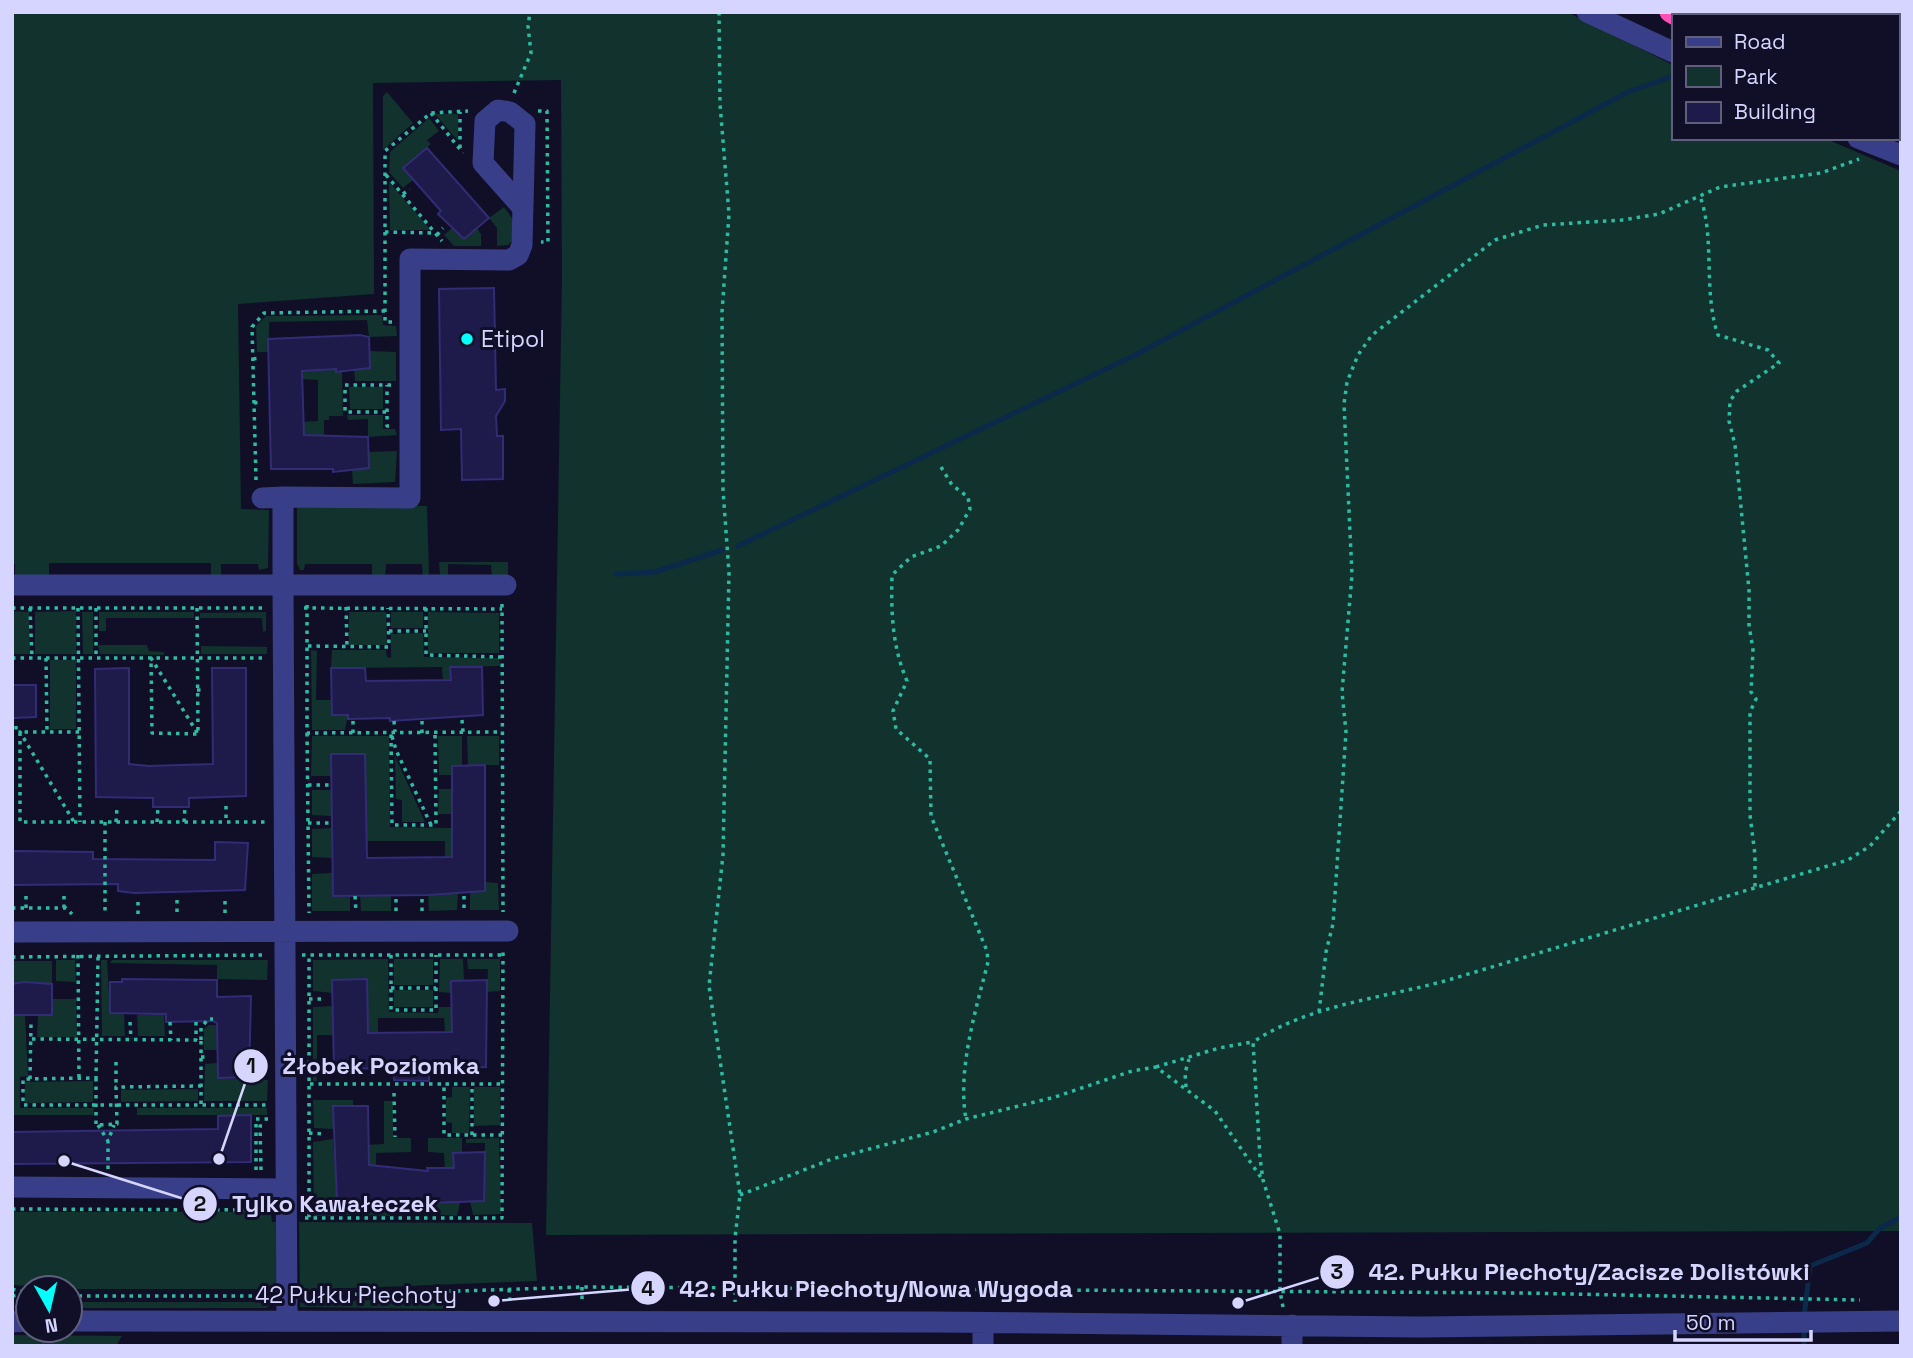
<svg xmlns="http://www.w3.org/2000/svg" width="1913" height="1358" font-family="'Space Grotesk',sans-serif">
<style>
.green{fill:#11322d}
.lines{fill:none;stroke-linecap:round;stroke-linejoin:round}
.stream{stroke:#0b294a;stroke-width:5}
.building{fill:#1e1a49;stroke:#322b76;stroke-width:2}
.path{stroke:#2cbca3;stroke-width:3.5;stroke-dasharray:3.5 5;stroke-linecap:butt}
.minor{stroke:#383f88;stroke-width:21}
.highway{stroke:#ff50b8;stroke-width:21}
.poi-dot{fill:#01fffb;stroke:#100f27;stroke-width:2.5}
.labels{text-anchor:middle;stroke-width:6;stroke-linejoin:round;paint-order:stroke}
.poi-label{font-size:23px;fill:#d5d5ff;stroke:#100f27;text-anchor:start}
.street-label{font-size:23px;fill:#d5d5ff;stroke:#100f27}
.leader{fill:none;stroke:#d5d5ff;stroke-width:2.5}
.callout-dot{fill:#d5d5ff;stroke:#100f27;stroke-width:2.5}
.mark-label{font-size:21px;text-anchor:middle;font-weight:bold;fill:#111}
.callout-label{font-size:24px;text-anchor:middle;font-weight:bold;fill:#d5d5ff;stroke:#100f27;stroke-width:6;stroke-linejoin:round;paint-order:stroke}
</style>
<rect width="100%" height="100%" fill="#100f27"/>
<!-- green -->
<path class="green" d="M12 12H1567L1673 65V138H1824L1901 171V1231L546 1235 562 277 561 80 373 83 374 294 238 304 241 509 269 510 268 568 259 570 258 564H221V577H211V563H49V577H15V564L12 563Z
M387 92 413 123 383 150V96Z
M435 114H458V141Z
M429 118 439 131 427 140 431 144 403 168 413 180 403 188 389 172 390 152Z
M389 182 431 230H390Z
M504 207 512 218V241L508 245 497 246V228L489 218Z
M453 227 465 239 477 228 481 234V246H454L444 235Z
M382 315 383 325 396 326 397 336 369 337 367 320 269 322V352H257L256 326 266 316Z
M370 351 396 352V381H355L354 369 370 368Z
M336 369V372H342L343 416H329V420H324V438L302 436 301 422 318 421V380L299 379V371Z
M349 387H383V409H350Z
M347 415H383V429H395L397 435 368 437V419L348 420Z
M397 451 395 482 353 484 352 469 369 468 368 452Z
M301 505 427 506 429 574 423 578 422 564H386L385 577H372V564H305L304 570H300L297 564V507Z
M439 562H508V578H492L491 565 448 564V578L440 575Z
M13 611 29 612 30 654H14Z
M76 611V654H35V612Z
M82 612H93V654H83Z
M99 612H194V618H106V631H99Z
M266 612V631L263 632 262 618H200V613Z
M349 612H386L387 645H349Z
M391 612H423V628H391Z
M428 612 499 613V653H428Z
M423 633 424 657 499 658 500 666 451 667V680H443L442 667 331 668 332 650H386L387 657 391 658V634Z
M98 645H147L149 651 164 652V655L100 654Z
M201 646 267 647V654H201Z
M311 650 317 651 316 700H331L332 715H348L345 730H312Z
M50 660H76V729H50Z
M312 736H389L390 827 452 828V857H445V841H366L364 754H331V776H311Z
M438 736H462V766H452V775H439Z
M467 736H499V765H468Z
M395 756 425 822H402V800L396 799Z
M439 789H451L452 814H438Z
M312 790H331V816L312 815Z
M331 828 332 858 312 857V829Z
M332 873 333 892 350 891V911H312V874Z
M485 882 498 883 499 910H470V891H485Z
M458 893 457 910 429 911 428 894Z
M360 894H391V911H361Z
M388 959 389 1012 438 1013 439 1007H451L452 1032H445L444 1018H378V1033H368L367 980H333V993L313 991V960Z
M394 959H433V985H394Z
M440 959H463L464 981 451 993 439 992Z
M467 959H500V991L487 992 488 969H468Z
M56 960H75L76 982 56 981Z
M101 960H107L110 1013H124L125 1036H102Z
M112 960H268L267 980 217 979V965L110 963Z
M12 961H52V984H12Z
M394 990H433V1007H394Z
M52 999H76L77 1037H37L38 1015Z
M332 1006 333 1035H317V1081H313V1007Z
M12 1013 25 1015 28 1076 20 1077V1108H94L93 1115H12Z
M164 1014 165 1036H138L137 1015Z
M209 1025H217V1050H204V1029Z
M217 1063 218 1078 268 1080 267 1101H204L205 1064Z
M93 1081V1102L25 1103V1082Z
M452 1087H470L469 1133H452V1123L446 1122V1098L452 1097Z
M474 1087H500V1125L474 1126Z
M198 1089V1101L121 1102V1090Z
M313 1100H353V1106H333V1129L314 1128Z
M384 1101H393V1138H411V1152L376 1153V1172H368L366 1145 384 1144Z
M137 1108H267V1115H137Z
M428 1138H462V1153H454V1169L445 1172 444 1153 428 1152Z
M499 1138 501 1214 473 1215 470 1201H483L485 1143H466V1139Z
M333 1139 337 1201 351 1202 349 1215 314 1216 313 1142Z
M393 1203 390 1216 362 1215 361 1203Z
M460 1203 457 1216 431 1214 429 1203Z
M12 1212H271L272 1222H279V1289H73L12 1285Z
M299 1222 532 1223 537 1281 300 1290Z
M449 1297 450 1309 300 1307V1303Z
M70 1302H276L266 1308H70Z
M12 1335 122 1336 116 1346H12Z"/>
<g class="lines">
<!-- stream -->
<path class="stream" d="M738 546 1137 354 1628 92 1673 76
M616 574 655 572 722 550
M1804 1318 1810 1266 1867 1243 1879 1229 1901 1217
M1804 1328V1346"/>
</g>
<!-- building -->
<path class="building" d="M427 148 489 218 464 239 438 214 441 211 403 168Z
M494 288 496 390 505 389V401L496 416 497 436H503V479L462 480 461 429 441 430 439 289Z
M360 335 369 337 370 368 336 372V369L302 371 304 435 368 437 369 468 333 472V469H271L268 339Z
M450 667H482L483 715 390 721V718L348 719V715H332L331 668H365L366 681 451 680Z
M129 668V764L149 766 213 764 212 668H246V796L189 798V807H153V798L96 797 95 669Z
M12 685H36V717L12 718Z
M331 754H365L367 858 452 857V766L485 765V891L428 895 333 896Z
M215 842 248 843 245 890 134 893 118 891V884L12 885V852L15 851 93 852V859L215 860Z
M122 979 217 980V997L251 996 249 1077 218 1078 217 1023 213 1021 166 1022V1014L110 1013V982H122Z
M367 979 368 1033 452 1032 451 981 487 980 486 1067 429 1069V1081L394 1080V1069L334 1068 332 980Z
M24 982 52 984V1015H12V984Z
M333 1106H368L369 1165 428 1171 427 1168H454L453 1153 485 1152 484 1201 429 1203V1212L394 1210V1203L337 1202Z
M251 1115V1162L12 1164V1132L218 1129V1116Z"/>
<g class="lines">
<!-- path -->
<path class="path" d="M719 12 720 104 729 214 722 312 723 490 729 573 723 855 709 986 740 1195 735 1238V1302
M1825 12 1834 16
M1848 12 1858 16
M1897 38 1901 39
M514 93 531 53 528 26 530 12
M538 111H547L548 242H541
M431 113 463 153
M460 148V112
M386 175 442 241
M403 194 410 189
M1701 199C1715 241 1703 292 1718 335L1768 350 1779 363 1737 391 1730 401 1729 421 1735 445 1749 590V625L1753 650 1751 692 1756 699 1750 712V815L1755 855V888
M385 232 435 233
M437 235 443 228
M392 322H385V151L431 113 468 111
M253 359 260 358
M391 385H345V412H387V426H394
M254 403 261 402
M387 412V385
M941 467 952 485 968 497 970 509 958 530 941 546 911 557 892 575C891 612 892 646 907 681L893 711 896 729 930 759 931 816 987 951 988 962C976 1009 957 1070 966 1119
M256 480 252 327 264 313 385 311
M502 604 503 912
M307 605V733L502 732
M346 607 347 647
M12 608H265
M30 608 32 658
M78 608 80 822
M96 608V658
M197 608 198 734 152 733 151 658 198 734
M304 608 502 609
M426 608V655L502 657
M389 631H426
M308 646 389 647 388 608
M12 658H264
M46 658 47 732
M197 690H204
M462 720 463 732
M353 721V733
M394 721 395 732
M16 726V732H20L74 822H20V732H80
M307 733 309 913
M422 733V720
M308 785H329
M226 806V822
M74 822H268
M105 822V914
M116 822 117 807
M157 822 158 807
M184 822 185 807
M308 823H331
M431 825 396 750 391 733 392 825H436L435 733
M355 896 356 912
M464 896V912
M177 900V914
M12 908H66L72 914
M26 908V894
M64 908V893
M396 911V896
M422 911V896
M225 913V899
M138 914V900
M78 955 79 1078
M302 955H503
M391 955V1010H436V955
M12 957 266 955
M98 957 96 1078 23 1079V1105H268
M391 988H436
M309 999H323
M1319 1012 1326 952 1333 924 1346 732 1342 692 1352 575 1344 404 1347 382 1358 355 1372 335 1495 240 1543 225 1622 220 1659 214 1720 187 1821 173 1859 159
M130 1022 131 1039
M170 1022 171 1040
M196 1022V1040
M32 1039 201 1040V1104
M201 1040V1028L208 1019H213
M201 1057H209
M116 1062V1087
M1156 1067 1219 1048 1252 1042
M96 1078V1125L117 1124 116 1087 201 1086
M30 1079 31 1023
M310 1084H444
M1186 1087 1185 1073 1189 1059
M394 1093 395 1137
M98 1125 108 1141
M309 1133 324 1134
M472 1135V1084
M502 1135H444V1084H503
M108 1169V1141L114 1125
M256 1170V1119H268
M261 1170 260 1126H266
M740 1195 832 1159 933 1132 966 1119 1055 1097 1132 1071 1156 1067 1215 1111 1262 1179
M12 1209 268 1210
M309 1217V955
M305 1218H502L503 951
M582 1287V1302
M12 1289 28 1293
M509 1289 510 1304
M12 1296 26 1294
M70 1296H268
M304 1296 582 1287 1523 1293 1860 1300
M1283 1307 1280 1291V1234L1263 1180 1260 1158 1253 1042C1312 1003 1388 998 1455 978 1586 939 1717 899 1848 860L1870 846 1901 811"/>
<!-- minor -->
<path class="minor" d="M1587 12 1673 52
M1894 12 1901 15
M1858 138 1901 155
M262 498 283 497
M12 585H283V497L410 498V259L509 260 518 255 522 245 525 124 510 112 498 110 485 121 483 163 523 208
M12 932 508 931
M12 1187 285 1189
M70 1321 935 1322 1421 1327 1901 1321
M287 1321 283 585H506
M12 1322 28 1321
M983 1323V1346
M1292 1325V1346"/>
<!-- highway -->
<path class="highway" d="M1670 12 1677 16
M1755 12 1764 16
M1897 66 1901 67
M1897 103 1901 105"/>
</g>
<!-- markers -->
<circle class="poi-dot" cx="467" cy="339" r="7"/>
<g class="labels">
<!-- poi labels -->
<g class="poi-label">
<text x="481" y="347">Etipol</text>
</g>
<!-- street labels -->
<g class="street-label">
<text x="356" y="1303">42 Pułku Piechoty</text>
</g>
</g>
<!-- callouts -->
<path class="leader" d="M219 1159L251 1066M64 1161L200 1204M1238 1303L1337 1272M494 1301L648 1288"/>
<g class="callout-dot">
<circle cx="219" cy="1159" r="7"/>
<circle cx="64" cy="1161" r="7"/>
<circle cx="1238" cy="1303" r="7"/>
<circle cx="494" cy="1301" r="7"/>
<circle cx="251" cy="1066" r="18"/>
<circle cx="200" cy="1204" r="18"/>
<circle cx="1337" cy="1272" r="18"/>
<circle cx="648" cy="1288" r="18"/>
</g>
<g class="mark-label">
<text x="251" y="1073">1</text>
<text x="200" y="1211">2</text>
<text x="1337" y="1279">3</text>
<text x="648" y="1296">4</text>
</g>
<g class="callout-label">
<text x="381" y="1074">Żłobek Poziomka</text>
<text x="335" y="1212">Tylko Kawałeczek</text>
<text x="1589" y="1280">42. Pułku Piechoty/Zacisze Dolistówki</text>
<text x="876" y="1297">42. Pułku Piechoty/Nowa Wygoda</text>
</g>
<!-- border -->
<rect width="1913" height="1358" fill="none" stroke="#d5d5ff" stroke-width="28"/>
<!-- legend -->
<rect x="1672" y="14" width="228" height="126" fill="#100f27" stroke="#5f5e7d" stroke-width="2"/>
<rect x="1686" y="37" width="35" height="10" fill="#383f88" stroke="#5f5e7d" stroke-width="2"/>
<text x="1734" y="49" font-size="21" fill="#d5d5ff">Road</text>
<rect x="1686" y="66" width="35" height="21" fill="#11322d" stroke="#5f5e7d" stroke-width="2"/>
<text x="1734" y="84" font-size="21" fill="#d5d5ff">Park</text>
<rect x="1686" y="102" width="35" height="21" fill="#1e1a49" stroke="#5f5e7d" stroke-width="2"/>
<text x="1734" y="119" font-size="21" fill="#d5d5ff">Building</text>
<!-- north arrow -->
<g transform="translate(49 1309) rotate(172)"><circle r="33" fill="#100f27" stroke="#5f5e7d" stroke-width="2"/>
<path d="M0-5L12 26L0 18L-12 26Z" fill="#01fffb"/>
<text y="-10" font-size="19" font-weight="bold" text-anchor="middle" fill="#d5d5ff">N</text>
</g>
<!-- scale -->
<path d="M1675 1330v10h136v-10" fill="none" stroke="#d5d5ff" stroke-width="3.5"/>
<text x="1686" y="1330" font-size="21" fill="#d5d5ff" stroke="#100f27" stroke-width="5" paint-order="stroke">50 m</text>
</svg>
